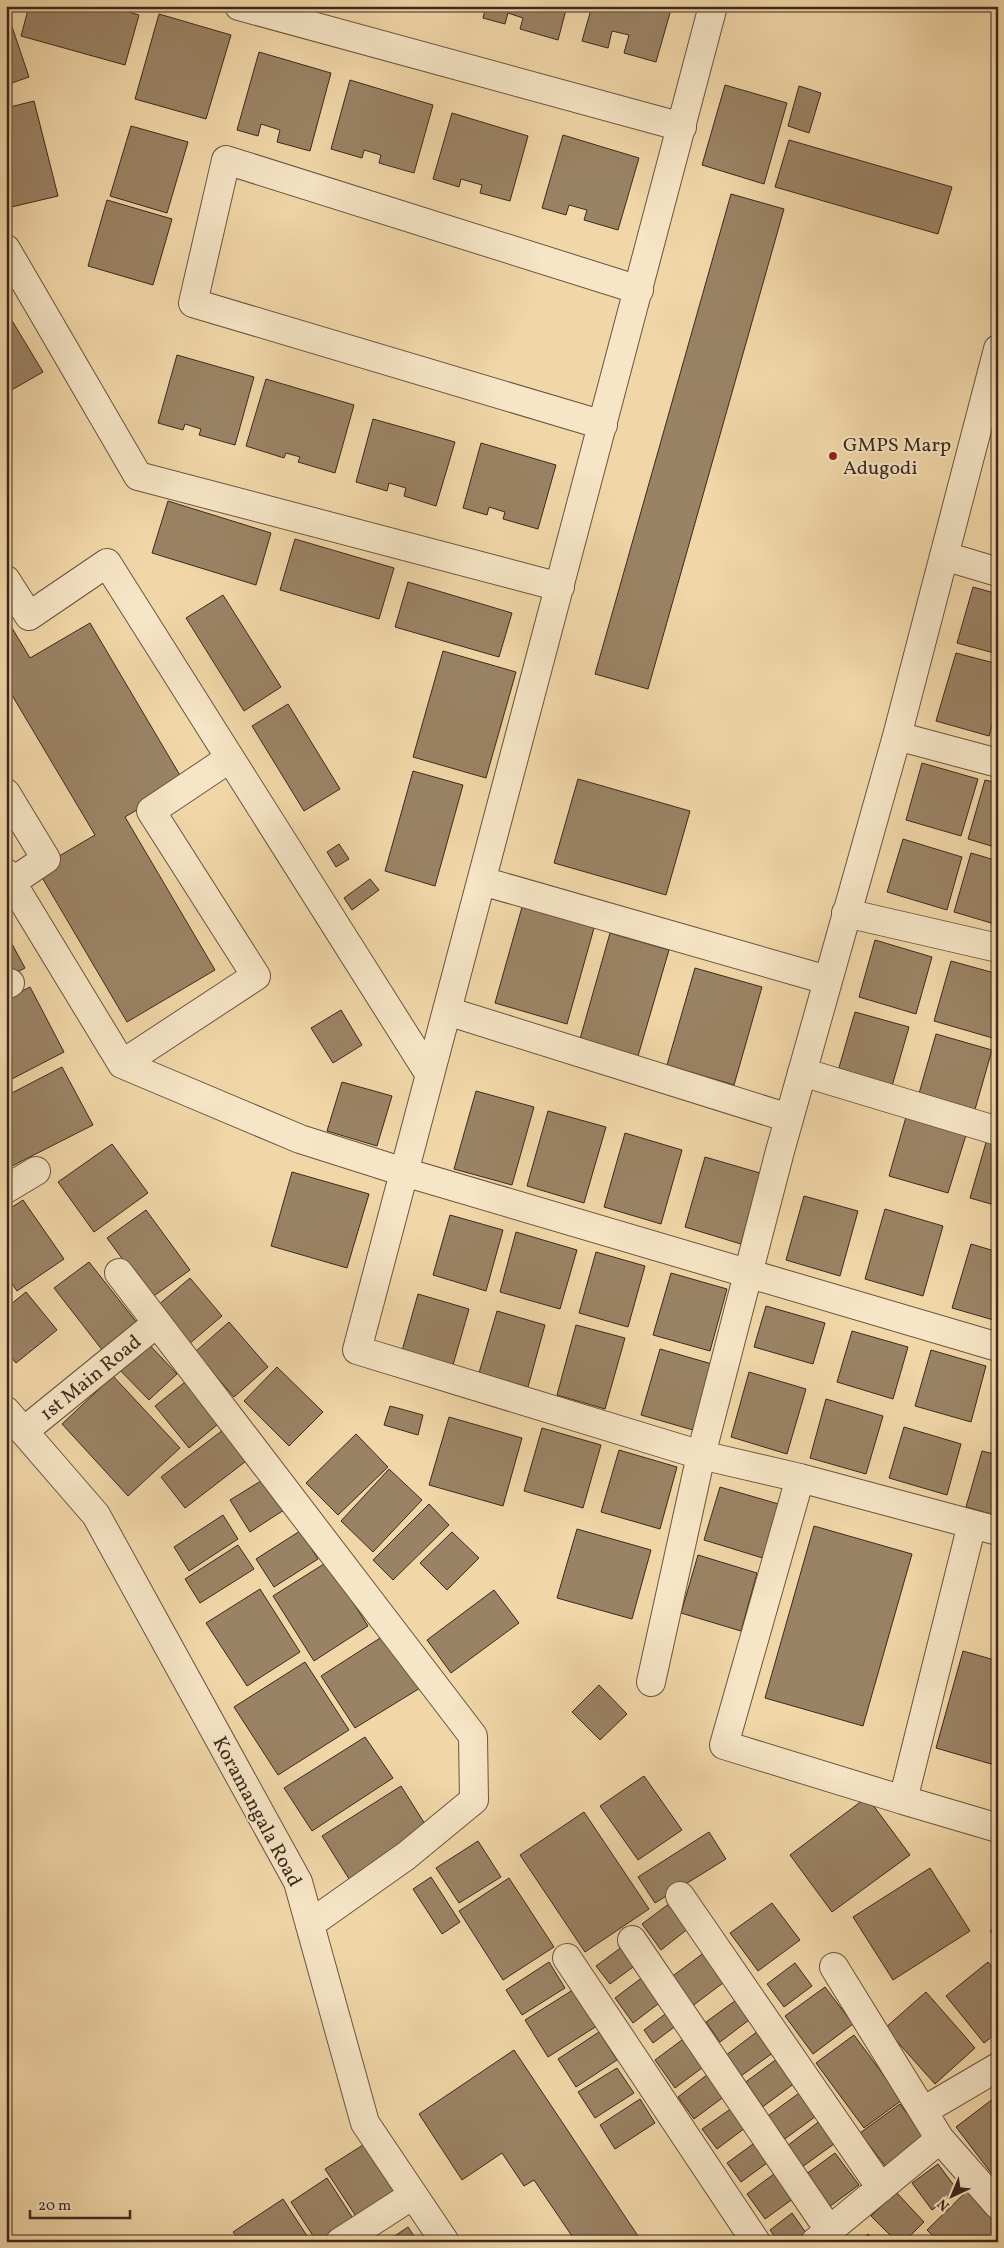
<svg xmlns="http://www.w3.org/2000/svg" width="1004" height="2248" font-family="Vollkorn,serif">
<style>
.building{fill:#9a8365;stroke:#3c291c}
.lines{fill:none;stroke-linecap:round;stroke-linejoin:round}
.minor-casing{stroke:#69543f;stroke-width:30}
.tertiary-casing{stroke:#69543f;stroke-width:30}
.minor{stroke:#f6e5c6;stroke-width:28}
.tertiary{stroke:#f6e5c6;stroke-width:28}
.poi-dot{fill:#8f2418;stroke:#f6e5c6;stroke-width:2}
.labels{text-anchor:middle;stroke-width:4;stroke-linejoin:round;paint-order:stroke}
.poi-label{font-size:20px;fill:#3c291c;stroke:#f6e5c6;text-anchor:start}
.street-label{font-size:20px;fill:#3c291c;stroke:#f6e5c6}
</style>
<rect width="100%" height="100%" fill="#f1d7a8"/>
<filter id="stains"><feTurbulence type="fractalNoise" baseFrequency=".004" numOctaves="4"/><feColorMatrix values="0 0 0 0 .2 0 0 0 0 .09 0 0 0 0 .02 0 0 0 .5 -.17"/></filter>
<radialGradient id="worn" r=".72"><stop offset=".6" stop-color="#630" stop-opacity="0"/><stop offset="1" stop-color="#630" stop-opacity=".3"/></radialGradient>
<!-- building -->
<path class="building" d="M29 6H108L139 15 125 65 21 36Z
M486 6H567L558 40 520 29 523 18 508 13 505 24 483 18Z
M592 6H672L656 62 624 53 629 35 612 31 608 48 582 41Z
M6 9 29 77 6 85Z
M159 14 231 35 206 119 135 99Z
M259 52 331 73 310 151 277 142 280 130 261 124 258 136 237 130Z
M350 80 433 105 414 173 379 163 381 155 364 150 362 158 331 149Z
M725 85 787 103 764 184 702 165Z
M799 86 821 93 809 133 788 126Z
M34 101 58 196 7 208 6 108Z
M452 113 528 136 510 201 480 193 482 185 461 179 459 187 433 179Z
M131 126 188 142 167 213 110 196Z
M563 135 639 158 618 230 584 220 587 210 569 205 566 215 542 208Z
M789 140 952 187 938 234 775 187Z
M731 194 784 209 648 689 595 674Z
M107 200 172 219 153 285 88 266Z
M11 319 43 372 8 392 6 388V322Z
M177 355 254 377 235 445 199 435 201 429 185 424 183 430 158 423Z
M266 379 354 405 335 473 298 462 300 457 286 453 284 458 246 446Z
M373 419 455 442 436 506 404 496 406 488 389 483 387 491 356 482Z
M481 443 556 465 538 529 503 519 505 512 489 507 487 515 463 508Z
M168 501 271 533 256 585 152 553Z
M295 539 394 568 379 619 280 590Z
M408 582 512 613 499 657 395 627Z
M973 587 998 594V654L957 643Z
M223 595 281 687 244 711 186 618Z
M6 618 30 658 90 623 184 782 125 817 215 970 127 1022 37 869 95 835 6 685Z
M443 651 516 672 486 778 413 757Z
M956 653 998 664V703L989 736 936 721Z
M288 704 340 789 304 811 252 726Z
M922 763 978 779 961 836 906 820Z
M413 771 463 785 435 886 385 871Z
M578 779 690 811 666 895 554 863Z
M985 780 998 783V848L968 839Z
M903 839 962 857 947 910 887 892Z
M339 844 349 859 336 867 327 852Z
M971 853 998 861V925L954 912Z
M370 879 379 890 352 910 344 898Z
M524 900 596 921 567 1024 495 1003Z
M6 933 25 968 6 978Z
M610 933 669 950 638 1056 580 1039Z
M875 940 932 957 916 1014 859 997Z
M951 961 998 974 996 1039 934 1021Z
M695 968 762 987 734 1085 667 1065Z
M30 987 64 1052 6 1082V999Z
M341 1010 362 1045 333 1063 311 1028Z
M855 1012 909 1027 890 1093 836 1078Z
M936 1034 992 1050 974 1113 918 1097Z
M62 1067 93 1125 6 1169V1096Z
M342 1082 392 1096 377 1146 327 1131Z
M476 1091 534 1107 512 1185 454 1169Z
M548 1111 606 1127 584 1203 527 1186Z
M906 1117 966 1135 948 1193 889 1176Z
M625 1133 682 1150 661 1224 604 1207Z
M987 1139 998 1142V1206L970 1198Z
M112 1144 148 1193 94 1232 58 1182Z
M705 1157 760 1173 741 1244 685 1227Z
M292 1172 369 1194 347 1268 271 1246Z
M804 1196 858 1211 840 1276 786 1260Z
M23 1200 64 1259 17 1291 6 1275V1211Z
M885 1209 943 1226 923 1296 865 1279Z
M146 1210 190 1270 151 1298 107 1238Z
M450 1215 503 1230 486 1291 433 1275Z
M516 1232 577 1250 560 1309 500 1292Z
M971 1244 998 1252 997 1321 952 1308Z
M596 1252 645 1266 628 1327 579 1313Z
M89 1262 138 1324 103 1351 54 1288Z
M671 1273 727 1289 710 1351 653 1335Z
M190 1278 222 1316 189 1344 157 1306Z
M26 1292 57 1330 16 1363 6 1351V1308Z
M418 1294 469 1309 453 1365 402 1351Z
M766 1306 825 1323 813 1364 754 1347Z
M497 1311 545 1325 528 1387 479 1373Z
M229 1322 268 1367 234 1397 195 1352Z
M576 1325 625 1338 605 1409 557 1395Z
M852 1331 908 1347 893 1399 837 1382Z
M143 1338 177 1374 149 1400 115 1365Z
M660 1349 712 1364 693 1430 641 1415Z
M931 1350 986 1366 971 1422 915 1406Z
M277 1367 323 1412 289 1446 244 1401Z
M749 1372 806 1389 787 1454 731 1437Z
M113 1376 180 1448 128 1496 62 1424Z
M189 1379 223 1420 189 1448 155 1406Z
M826 1399 883 1416 866 1474 810 1458Z
M390 1406 423 1415 418 1435 384 1425Z
M449 1417 522 1438 503 1506 429 1485Z
M227 1427 250 1458 185 1508 161 1477Z
M904 1427 961 1444 947 1495 889 1478Z
M542 1428 601 1445 583 1508 524 1491Z
M356 1434 388 1467 338 1515 306 1483Z
M619 1450 677 1467 660 1529 601 1512Z
M982 1451 998 1455V1516L966 1507Z
M389 1469 422 1500 373 1552 341 1521Z
M264 1479 284 1510 250 1532 230 1500Z
M720 1487 782 1505 766 1559 704 1540Z
M429 1504 449 1525 393 1580 373 1560Z
M223 1515 238 1539 189 1571 174 1547Z
M814 1526 912 1554 863 1726 765 1698Z
M577 1529 651 1550 632 1619 557 1598Z
M300 1531 318 1559 274 1587 256 1559Z
M452 1532 479 1558 447 1590 420 1563Z
M238 1545 254 1569 200 1603 185 1579Z
M698 1555 757 1573 741 1631 681 1613Z
M327 1562 368 1626 314 1661 273 1596Z
M260 1589 300 1652 247 1686 206 1623Z
M494 1590 519 1623 451 1673 427 1640Z
M391 1631 425 1685 355 1728 321 1676Z
M963 1651 998 1661V1766L936 1748Z
M305 1662 349 1730 278 1775 234 1707Z
M599 1685 627 1714 600 1740 572 1712Z
M365 1737 393 1778 312 1831 284 1788Z
M644 1776 682 1830 638 1860 600 1806Z
M401 1786 430 1832 351 1882 322 1836Z
M867 1797 910 1855 832 1912 790 1855Z
M584 1812 649 1909 585 1952 520 1855Z
M709 1832 726 1859 655 1903 638 1877Z
M478 1841 501 1877 459 1903 436 1868Z
M930 1868 970 1931 893 1980 853 1917Z
M431 1877 460 1922 442 1934 413 1889Z
M509 1878 554 1947 503 1980 459 1911Z
M670 1903 689 1928 661 1950 642 1924Z
M772 1903 800 1940 758 1971 730 1933Z
M998 1924V1941L990 1931Z
M630 1941 644 1959 610 1984 596 1966Z
M705 1952 727 1980 691 2007 670 1978Z
M549 1962 565 1988 522 2015 506 1990Z
M988 1962 998 1974V2032L984 2043 946 1996Z
M795 1963 812 1986 784 2007 767 1984Z
M648 1973 666 1998 633 2023 615 1998Z
M825 1987 853 2024 813 2054 785 2016Z
M576 1988 600 2024 548 2057 525 2020Z
M926 1992 975 2048 935 2084 885 2028Z
M739 1998 753 2017 720 2042 706 2022Z
M676 2006 685 2019 653 2043 644 2030Z
M758 2031 774 2052 741 2076 725 2056Z
M599 2032 617 2060 576 2087 558 2059Z
M690 2034 710 2062 675 2088 655 2060Z
M854 2035 902 2100 864 2128 816 2063Z
M514 2050 642 2242H576L534 2180 524 2186 502 2153 462 2180 419 2114Z
M781 2056 799 2080 761 2108 743 2084Z
M617 2068 634 2093 595 2118 578 2092Z
M716 2068 733 2090 694 2119 678 2097Z
M806 2088 823 2111 782 2141 765 2118Z
M998 2095V2182L956 2127Z
M640 2099 655 2123 615 2149 600 2125Z
M739 2103 753 2122 717 2149 702 2129Z
M900 2104 928 2142 889 2171 860 2133Z
M825 2117 841 2139 802 2167 787 2146Z
M764 2136 778 2155 741 2182 727 2163Z
M363 2145 399 2199 361 2224 325 2169Z
M835 2153 859 2185 829 2207 805 2175Z
M938 2164 958 2191 932 2210 912 2183Z
M782 2168 801 2193 765 2219 747 2194Z
M327 2178 358 2226 335 2242H317L291 2202Z
M971 2187 998 2213V2242H939L927 2230Z
M896 2192 924 2222 904 2242H897L871 2216Z
M283 2199 311 2242H240L233 2232Z
M792 2213 811 2240 808 2242H779L770 2230Z
M408 2227 418 2242H386Z
M868 2234 876 2242H859Z"/>
<g class="lines">
<!-- minor casing -->
<g class="minor-casing">
<path id="minor" d="M239 6 682 127
M713 6 357 1350 701 1455 800 1478 998 1531
M6 249 138 476 560 587
M603 425 193 303 226 160 639 290
M944 556 998 572
M6 580 29 616 107 563 430 1075
M897 736 998 763
M6 793 46 859 12 882
M6 873 122 1064 300 1139 404 1172 998 1347
M482 881 827 980
M846 913 998 948
M6 985 10 983
M447 1011 789 1118
M122 1064 256 976 151 811 230 758
M802 1072 998 1131
M6 1189 36 1171
M119 1273 473 1736 474 1800 406 1856 310 1924
M24 1431 157 1323
M800 1478 724 1745 903 1800
M972 1524 903 1800 998 1828
M651 1682 701 1455 780 1151 897 736 998 349
M680 1896 881 2188
M632 1940 829 2230
M567 1958 756 2242
M923 2111 998 2067
M940 2139 998 2205
M340 2242 413 2195
M815 2242 940 2139 834 1967"/>
</g>
<!-- tertiary casing -->
<g class="tertiary-casing">
<path id="tertiary" d="M6 1411 96 1515 298 1882 365 2123 445 2242"/>
</g>
<!-- minor -->
<use href="#minor" class="minor"/>
<!-- tertiary -->
<use href="#tertiary" class="tertiary"/>
</g>
<!-- markers -->
<circle class="poi-dot" cx="833" cy="456" r="5"/>
<g class="labels">
<!-- poi labels -->
<g class="poi-label">
<text x="843" y="451">GMPS Marp<tspan x="843" dy="23">Adugodi</tspan></text>
</g>
<!-- street labels -->
<g class="street-label">
<text transform="translate(90 1377) rotate(-39)" y="7">1st Main Road</text>
<text transform="translate(258 1811) rotate(62)" y="7">Koramangala Road</text>
</g>
</g>
<!-- margin -->
<rect width="1004" height="2248" fill="none" stroke="#f1d7a8" stroke-width="25"/>
<rect x="8" y="8" width="989" height="2233" fill="none" stroke="#3c291c" stroke-width="2.5"/>
<rect x="12" y="12" width="979" height="2223" fill="none" stroke="#3c291c"/>
<!-- north arrow -->
<g transform="translate(952 2196) rotate(224)" stroke="#f6e5c6" stroke-width="4" paint-order="stroke">
<path d="M0-4L9 19L0 12L-9 19Z" fill="#3c291c"/>
<text y="-8" font-size="14" font-weight="bold" text-anchor="middle" fill="#3c291c">N</text>
</g>
<!-- scale -->
<path d="M30 2210v8h100v-8" fill="none" stroke="#3c291c" stroke-width="2.5"/>
<text x="38" y="2210" font-size="15" fill="#3c291c" stroke="#f6e5c6" stroke-width="4" paint-order="stroke">20 m</text>
<rect width="100%" height="100%" filter="url(#stains)"/>
<rect width="100%" height="100%" fill="url(#worn)"/>
</svg>
